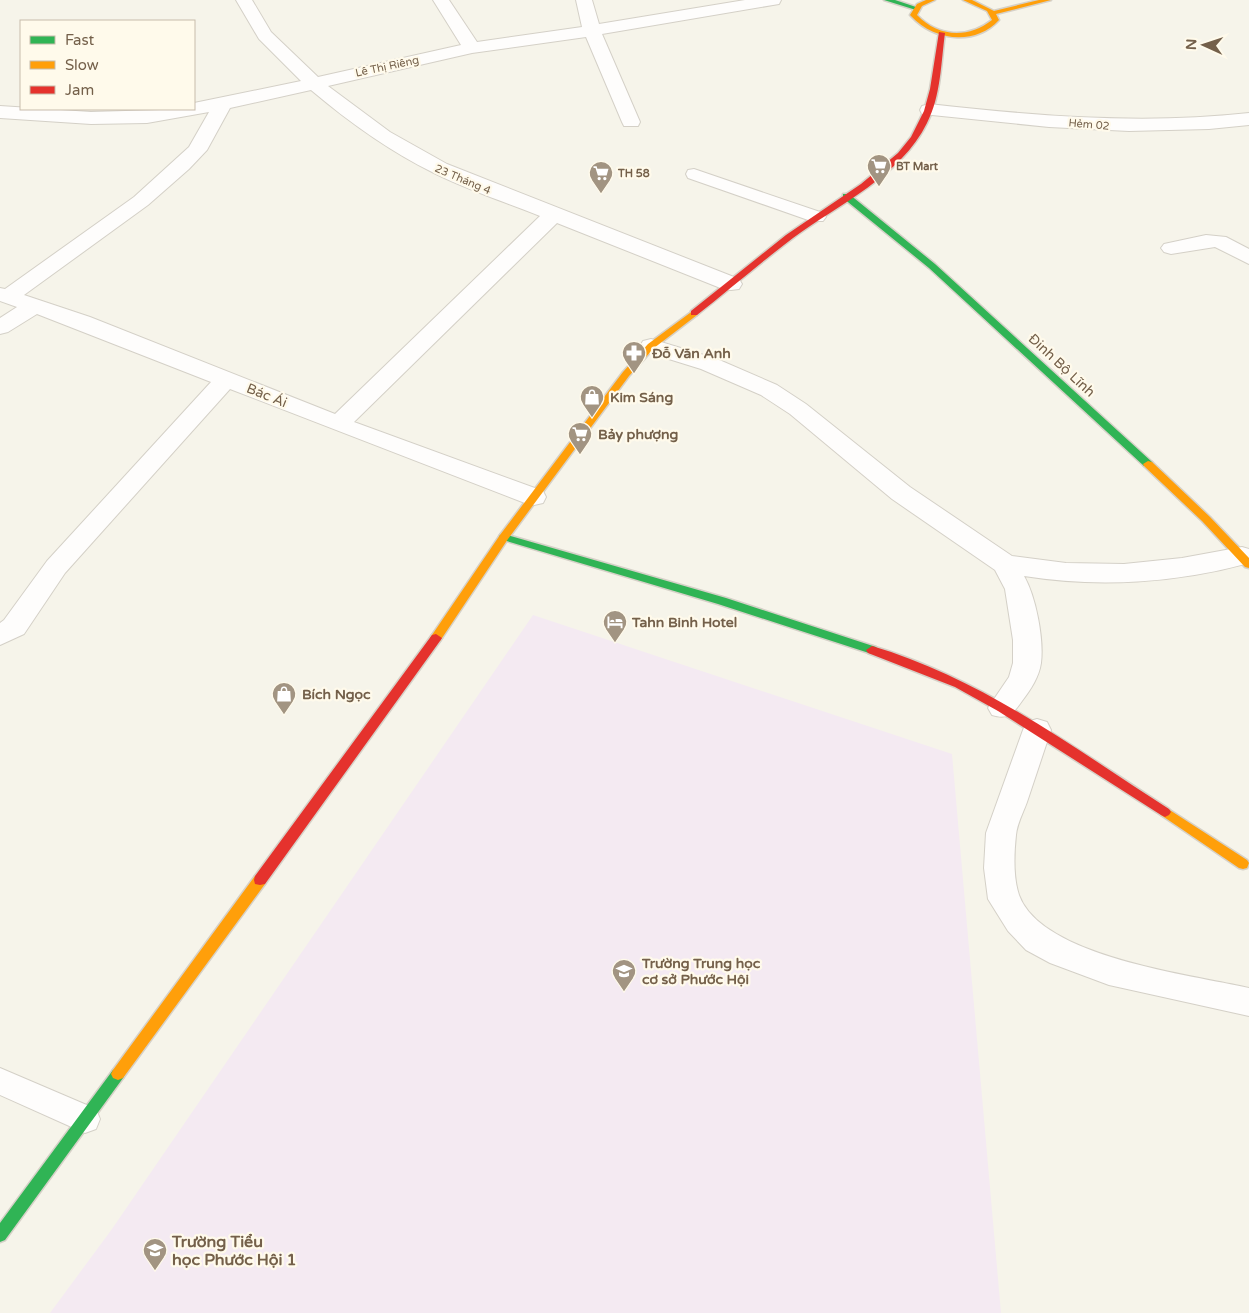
<svg xmlns="http://www.w3.org/2000/svg" width="1249" height="1313" font-family="'Varela Round',sans-serif">
<style>
.education{fill:#f4eaf2}
.lines{fill:none;stroke-linecap:round;stroke-linejoin:round}
.lane-casing{stroke:#d4d0c7;stroke-width:2}
.street-casing{stroke:#d4d0c7;stroke-width:2}
.fast-casing{stroke:#d6d1c8;stroke-width:3}
.slow-casing{stroke:#d6d1c8;stroke-width:3}
.jam-casing{stroke:#d6d1c8;stroke-width:3}
.lane{fill:#fefdfc;fill-rule:evenodd}
.street{fill:#fefdfc;fill-rule:evenodd}
.fast{fill:#30b455;fill-rule:evenodd}
.slow{fill:#ff9f0a;fill-rule:evenodd}
.jam{fill:#e5322d;fill-rule:evenodd}
.labels{text-anchor:middle;stroke-width:4.5;stroke-linejoin:round;paint-order:stroke}
.far-street-label{font-size:11px;fill:#74604a;stroke:#fffaeb}
.far-poi-label{font-size:11px;font-weight:bold;fill:#74604a;stroke:#fffaeb;text-anchor:start}
.poi-label{font-size:14px;font-weight:bold;fill:#74604a;stroke:#fffaeb;text-anchor:start}
.street-label{font-size:14px;fill:#74604a;stroke:#fffaeb}
.near-poi-label{font-size:16px;font-weight:bold;fill:#74604a;stroke:#fffaeb;text-anchor:start}
</style>
<rect width="100%" height="100%" fill="#f6f4ea"/>
<!-- education -->
<path class="education" d="M533 615 952 754 1001 1313H50L112 1229Z"/>
<g class="lines">
<!-- lane casing -->
<g class="lane-casing">
<path id="lane" d="M694 169 823 213 826 217 823 221H811L688 178 686 174 688 170Z
M0 1068 96 1109 100 1119 96 1129 85 1133 0 1095Z"/>
</g>
<!-- street casing -->
<g class="street-casing">
<path id="street" d="M236 0H252L271 32 318 77 461 45 433 0H449L477 42 582 27 576 0H592L599 24 745 0H781L779 4 773 5 602 34 640 122 638 126H624L622 122 586 37 472 53 328 86 390 132 447 164 739 279 742 284 739 289 731 290 723 289 557 223 354 422 543 491 546 497 543 503 534 505 525 503 230 389 65 573 24 634 0 645V623L4 620 47 561 211 382 37 314 8 332 0 334V318L17 307 0 301V288L5 289 134 197 189 147 209 112 147 123 91 124 0 118V106L91 112 194 109V103L301 81 259 39ZM311 90C349 122 389 151 434 173 468 190 505 202 540 216L335 414 90 317 24 295 148 205 189 169 207 150 230 108Z
M929 104C1036 116 1142 125 1249 113V125L1209 129 1129 131 1049 127 922 114 920 110 922 106Z
M1206 235 1226 237 1249 249V264L1215 247 1171 254 1164 252 1161 248 1164 244Z
M651 339 717 359 777 385 806 404 910 487 1012 556 1066 563 1124 564 1182 558 1242 547 1249 549V563C1177 583 1098 588 1024 576 1036 597 1044 639 1041 663 1039 677 1031 689 1022 701 1013 714 1008 720 992 715L988 708 1009 677 1013 663V640L1005 589 995 570 892 499 790 414 761 395 701 369 643 351 640 346 643 341Z
M1037 719 1047 722 1051 730C1043 754 1035 778 1027 802 1023 813 1017 824 1016 835 1014 854 1013 877 1019 895 1041 957 1192 975 1249 988V1016L1109 985 1050 963 1026 950 1008 931 988 899 984 868 986 833 1023 730 1027 722Z"/>
</g>
<!-- fast casing -->
<g class="fast-casing">
<path id="fast" d="M884 0H895L919 8 916 10Z
M843 194H849L935 264 1152 462 1153 464 1152 466H1144L929 268 843 198Z
M504 534 726 598 876 647 878 650 872 654 718 604 500 539 499 537 500 535Z
M118 1068 123 1070 125 1074 123 1078 5 1240 0 1242V1223L113 1070Z"/>
</g>
<!-- slow casing -->
<g class="slow-casing">
<path id="slow" d="M926 0H935L922 6 917 15C938 37 968 39 992 20L987 11 963 0H972L994 11 1039 0H1051L996 14 999 20C975 46 934 41 911 16L910 15 917 4Z
M694 310 698 313 697 315 654 348 629 376 508 539 440 641H432L430 638 432 635 500 535 623 372 648 344Z
M1148 461 1152 462 1210 517 1249 558V568L1245 567 1202 521 1144 466 1143 464Z
M1165 807 1247 860 1249 863 1247 868 1243 869 1239 868 1161 815 1159 812 1161 809Z
M260 875 265 876 266 880 265 884 123 1078 118 1080 113 1078 111 1074 113 1070 255 876Z"/>
</g>
<!-- jam casing -->
<g class="jam-casing">
<path id="jam" d="M939 32 945 33C941 62 941 96 927 123 901 176 839 204 793 238 760 263 729 290 697 315H691V311L786 235 861 184 898 153 911 137 924 111 930 89Z
M436 634 442 638 440 641 265 884 260 885 255 884 254 880 255 876 432 635Z
M872 646C981 678 1074 748 1169 809L1171 812 1169 815 1165 817 1161 815 998 711 955 687 868 653 866 650Z"/>
</g>
<!-- lane -->
<use href="#lane" class="lane"/>
<!-- street -->
<use href="#street" class="street"/>
<!-- fast -->
<use href="#fast" class="fast"/>
<!-- slow -->
<use href="#slow" class="slow"/>
<!-- jam -->
<use href="#jam" class="jam"/>
</g>
<!-- icons -->
<defs>
<g id="supermarket-pin" transform="scale(1.25)"><path d="M0 17L-7.5 6A9.5 9.5 0 1 1 7.5 6Z" fill="#a29482" stroke="#fffaeb"/><path d="M-6-5.5h2.5l.6 2H6L4.5 2H-2.5L-4.4-4H-6ZM-1.5 3.2a1.3 1.3 0 1 0 .1 0ZM3 3.2a1.3 1.3 0 1 0 .1 0Z" fill="#fff"/></g>
<g id="pharmacy-pin" transform="scale(1.25)"><path d="M0 17L-7.5 6A9.5 9.5 0 1 1 7.5 6Z" fill="#a29482" stroke="#fffaeb"/><path d="M-2-6h4v4h4v4h-4v4h-4v-4h-4v-4h4Z" fill="#fff"/></g>
<g id="shop-pin" transform="scale(1.25)"><path d="M0 17L-7.5 6A9.5 9.5 0 1 1 7.5 6Z" fill="#a29482" stroke="#fffaeb"/><path d="M-5-2.5h2.3a2.7 3.5 0 0 1 5.4 0H5L5.5 6h-11ZM-1.5-2.5h3a1.5 2.3 0 0 0-3 0Z" fill="#fff"/></g>
<g id="hotel-pin" transform="scale(1.25)"><path d="M0 17L-7.5 6A9.5 9.5 0 1 1 7.5 6Z" fill="#a29482" stroke="#fffaeb"/><path d="M-6-4.5h1.5V1H6V5H4.5V3h-9V5H-6ZM-4 0a1.8 1.8 0 1 1 3.6 0ZM.5 0V-2.5h3Q6-2.5 6 0Z" fill="#fff"/></g>
<g id="school-pin" transform="scale(1.25)"><path d="M0 17L-7.5 6A9.5 9.5 0 1 1 7.5 6Z" fill="#a29482" stroke="#fffaeb"/><path d="M0-5L7-2L0 1L-7-2ZM-4 1L0 2.5L4 1V4Q0 6-4 4Z" fill="#fff"/></g>
</defs>
<g fill-rule="evenodd">
<use href="#supermarket-pin" x="879" y="166"/>
<use href="#supermarket-pin" x="601" y="173"/>
<use href="#pharmacy-pin" x="634" y="353"/>
<use href="#shop-pin" x="592" y="397"/>
<use href="#supermarket-pin" x="580" y="434"/>
<use href="#hotel-pin" x="615" y="622"/>
<use href="#shop-pin" x="284" y="694"/>
<use href="#school-pin" x="624" y="971"/>
<use href="#school-pin" x="155" y="1250"/>
</g>
<g class="labels">
<!-- far-street labels -->
<g class="far-street-label">
<text transform="translate(387 66) rotate(-12)" y="4">Lê Thị Riêng</text>
<text transform="translate(1089 124) rotate(5)" y="4">Hẻm 02</text>
<text transform="translate(463 179) rotate(23)" y="4">23 Tháng 4</text>
</g>
<!-- far-poi labels -->
<g class="far-poi-label">
<text x="896" y="170">BT Mart</text>
<text x="618" y="177">TH 58</text>
</g>
<!-- poi labels -->
<g class="poi-label">
<text x="652" y="358">Đỗ Văn Anh</text>
<text x="610" y="402">Kim Sáng</text>
<text x="598" y="439">Bảy phượng</text>
<text x="632" y="627">Tahn Binh Hotel</text>
<text x="302" y="699">Bích Ngọc</text>
<text x="642" y="968">Trường Trung học<tspan x="642" dy="16">cơ sở Phước Hội</tspan></text>
</g>
<!-- street labels -->
<g class="street-label">
<text transform="translate(1062 365) rotate(43)" y="5">Đinh Bộ Lĩnh</text>
<text transform="translate(267 395) rotate(22)" y="5">Bác Ái</text>
</g>
<!-- near-poi labels -->
<g class="near-poi-label">
<text x="172" y="1247">Trường Tiểu<tspan x="172" dy="18">học Phước Hội 1</tspan></text>
</g>
</g>
<!-- legend -->
<rect x="20" y="20" width="175" height="90" fill="#fffaeb" stroke="#c7bcab"/>
<rect x="30" y="36" width="25" height="8" fill="#30b455" stroke="#c7bcab"/>
<text x="65" y="45" font-size="15" fill="#74604a">Fast</text>
<rect x="30" y="61" width="25" height="8" fill="#ff9f0a" stroke="#c7bcab"/>
<text x="65" y="70" font-size="15" fill="#74604a">Slow</text>
<rect x="30" y="86" width="25" height="8" fill="#e5322d" stroke="#c7bcab"/>
<text x="65" y="95" font-size="15" fill="#74604a">Jam</text>
<!-- north arrow -->
<g transform="translate(1204 45) rotate(273)" stroke="#fffaeb" stroke-width="4" paint-order="stroke">
<path d="M0-4L9 19L0 12L-9 19Z" fill="#74604a"/>
<text y="-8" font-size="14" font-weight="bold" text-anchor="middle" fill="#74604a">N</text>
</g>
</svg>
